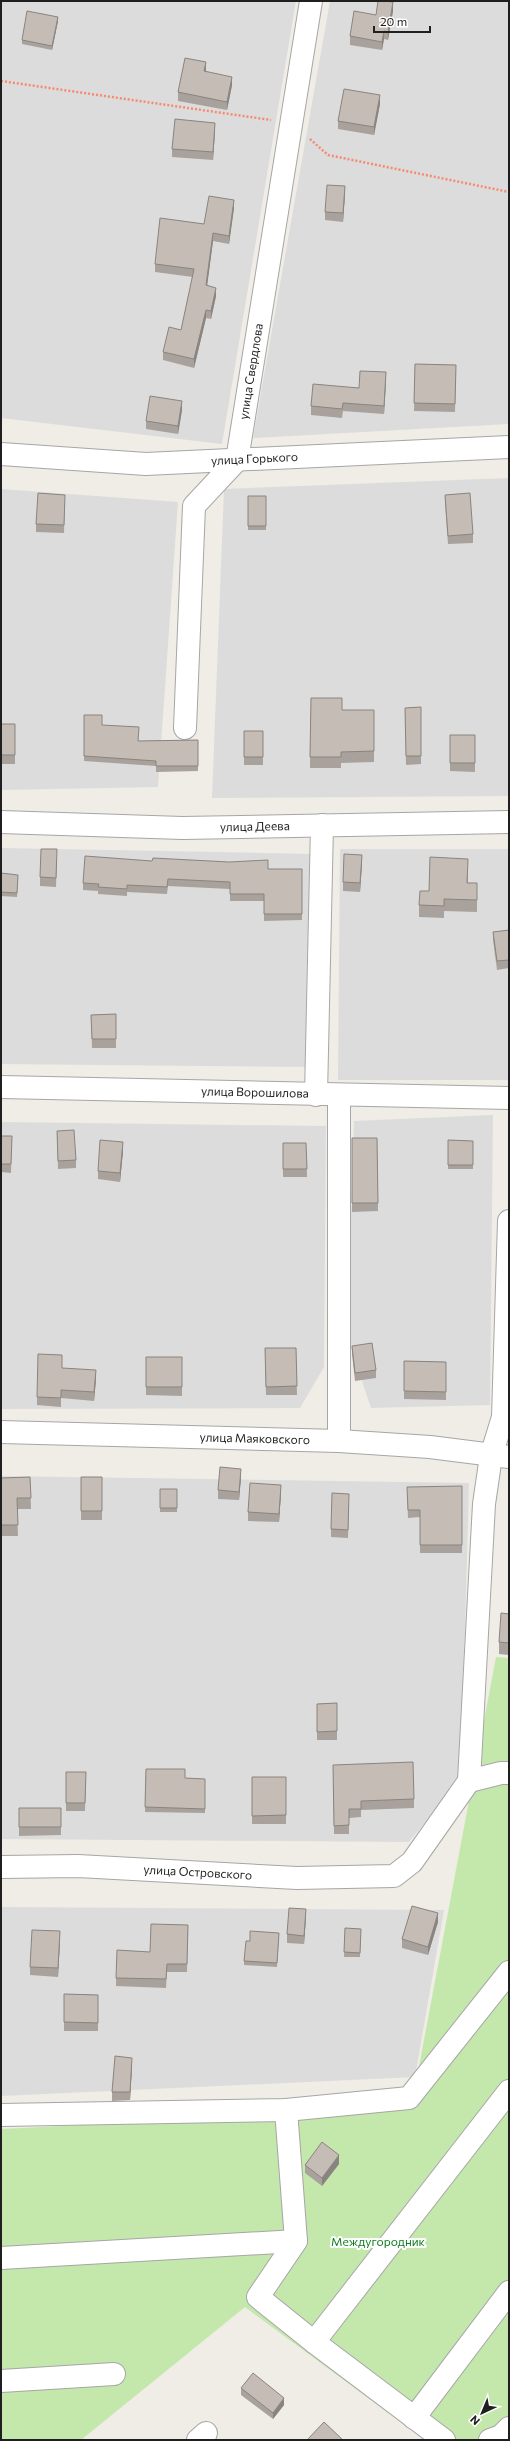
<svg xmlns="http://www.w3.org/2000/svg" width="510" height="2441" font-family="Commissioner,sans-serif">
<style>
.residential{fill:#dddcdc}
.grass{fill:#c4e8ac}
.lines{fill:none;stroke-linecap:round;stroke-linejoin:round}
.minor-casing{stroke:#a6a6a6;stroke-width:24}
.path{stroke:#f68a6f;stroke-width:2.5;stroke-dasharray:2 2;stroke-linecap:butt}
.minor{stroke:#fff;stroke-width:22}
.wall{fill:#a9a29c}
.shaded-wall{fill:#89847f}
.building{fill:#c4bcb5;stroke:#89847f}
.labels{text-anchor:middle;stroke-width:4;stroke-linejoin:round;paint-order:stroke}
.street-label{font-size:12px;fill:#1f1f1f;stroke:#fff}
.park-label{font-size:12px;fill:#0f7b22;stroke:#fff}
</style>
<rect width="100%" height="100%" fill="#efede5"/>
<!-- residential -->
<path class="residential" d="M1 1H296L222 444 1 418Z
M330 1H509V424L253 438Z
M509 478V796L212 798 224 489Z
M1 489 178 502 158 787 1 790Z
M1 848 315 854 311 1067 1 1064Z
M340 849H509V1080H338Z
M493 1115 490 1405 371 1408 347 1337 354 1121Z
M1 1122 326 1126 324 1367 300 1408 1 1409Z
M1 1476 469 1483 461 1778 409 1842 1 1839Z
M1 1907 444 1910 415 2077 1 2096Z"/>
<!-- grass -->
<path class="grass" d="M496 1657 509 1658V2440H425L245 2307 81 2440H1V2129L411 2109Z"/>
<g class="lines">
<!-- minor casing -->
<g class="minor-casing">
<g id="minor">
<path id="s1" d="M1 454 146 464 509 447"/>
<path id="s2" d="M185 728 194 506 237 460 311 1"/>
<path id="s3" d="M1 822 182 828 509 822"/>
<path id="s4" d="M1 1087 509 1098"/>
<path d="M316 1095 322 825"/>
<path d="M339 1096V1441"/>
<path id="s5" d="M1 1432 339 1441 430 1447 509 1457"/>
<path d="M469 1781 501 1773H509"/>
<path id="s6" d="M1 1867 78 1866 297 1878 394 1876 412 1862 469 1781 484 1504 491 1456 503 1417 509 1221"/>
<path d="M286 2110 296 2241 258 2297 314 2342 444 2440"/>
<path d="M1 2115 286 2110 409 2098 509 1972"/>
<path d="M1 2258 296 2241"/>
<path d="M314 2342 509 2091"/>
<path d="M1 2381 114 2374"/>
<path d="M414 2418 509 2292"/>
<path d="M198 2440 206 2433"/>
<path d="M490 2440 501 2436 509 2428"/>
</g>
</g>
<!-- path -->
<path class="path" d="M1 81 271 120
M310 139 328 155 509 192"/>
<!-- minor -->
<use href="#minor" class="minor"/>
</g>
<!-- wall -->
<path class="wall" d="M393 11 388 40 384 39 382 50 350 45V36L376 15Z
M58 21 52 50 22 44V40Z
M206 70V71L232 85 227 110 178 101V92Z
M380 104 374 135 338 129V121Z
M215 131 213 160 172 157V149Z
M345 194 343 222 325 220V212Z
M234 208 229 244 213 241 207 286 216 296 211 319 206 318 194 368 163 360V352L181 330 193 277 155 272V264L204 224Z
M415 364 456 365 455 412 414 411Z
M386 381 384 414 343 411 342 418 311 415V406L359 388Z
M182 410 178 434 146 429V421Z
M445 495 473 534V543L448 544 445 503Z
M248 496H266V530H248Z
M65 503 64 533 36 532V524Z
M311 698 342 710H374V762L341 763V768H310Z
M421 707V764L406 765 405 708Z
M1 724H15V764H1Z
M102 725 138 741 198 740V771L156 772V766L84 761V756Z
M244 731H263V765H244Z
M450 735H475V772L450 771Z
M57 858 56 887 40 886V877Z
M362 863 360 892 343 891V882Z
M268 869H302V920L264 921V901H230V889L168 886 167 894 127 892V896L98 894V891L83 890V883Z
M468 871V883H477V912L444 911V918L419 917V905L429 891Z
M1 879H18L17 897 1 896Z
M509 930V968L497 970 493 940V932Z
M116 1014V1048H92L91 1015Z
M57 1131 76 1160V1168L58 1169Z
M1 1136H12L11 1173 1 1172Z
M352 1138H377L378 1211 352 1212Z
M448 1140 473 1141V1169H448Z
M283 1143H306L307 1177H283Z
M123 1151 120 1182 98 1179V1171Z
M352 1346 376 1370V1378L355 1381 352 1354Z
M265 1348H296L297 1395H266Z
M146 1357H182V1396L146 1395Z
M404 1361 446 1362V1400L404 1399Z
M62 1368 96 1379 94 1401 61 1398V1407L37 1405V1397Z
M30 1477 31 1509H17L18 1536H1V1478Z
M81 1477H102V1520H81Z
M241 1477 239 1500 218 1499V1490Z
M462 1486V1553H420V1517L408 1518 407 1495Z
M160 1489H177V1512H160Z
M281 1493 279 1522 248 1521V1512Z
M349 1502 348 1538 331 1537V1529Z
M509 1614V1655L499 1654V1642Z
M337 1703V1740H317V1704Z
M333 1765 414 1799V1808L361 1810V1817L349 1818V1834H334Z
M146 1769 185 1778 205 1779V1813L145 1812Z
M66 1772H86L85 1811H66Z
M252 1777H286V1824H252Z
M19 1808H61V1835L19 1836Z
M306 1917 304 1944 287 1943V1934Z
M438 1922 428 1955 402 1948V1939Z
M188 1925 187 1972H167L166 1988 116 1986V1978L150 1952Z
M345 1928 361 1929 360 1957H344Z
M279 1937 277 1967 244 1965V1961L250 1941Z
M60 1940 58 1977 30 1975V1967Z
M64 1994 98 1995V2031H64Z
M132 2066 130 2100 112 2101V2092Z
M339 2164 322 2186 305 2173V2165Z
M241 2388 284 2405 273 2419 241 2395Z"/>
<!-- shaded-wall -->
<path class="shaded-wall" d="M393 2V11L388 40V32Z
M58 17V21L52 50V46Z
M384 31V39L382 50V42Z
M206 62V70L204 80V71Z
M232 77V85L227 110V102Z
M380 95V104L374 135V127Z
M215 123V131L213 160V152Z
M345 186V194L343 222V213Z
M234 200V208L229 244V236Z
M213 233V241L206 294V285Z
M216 288V296L211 319V311Z
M206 310V318L194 368V359Z
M386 372V381L384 414V406Z
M182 401V410L178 434V426Z
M362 855V863L360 892V883Z
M123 1142V1151L120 1182V1173Z
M96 1370V1379L94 1401V1392Z
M241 1469V1477L239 1500V1492Z
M281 1485V1493L279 1522V1514Z
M306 1909V1917L304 1944V1936Z
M438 1913V1922L428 1955V1947Z
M60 1931V1940L58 1977V1968Z
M132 2058V2066L130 2100V2092Z
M339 2155V2164L322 2186V2178Z
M284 2398V2405L273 2419V2413Z"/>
<!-- building -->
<path class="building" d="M378 1H384L393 2 388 32 384 31 382 42 350 36 354 11 376 15Z
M27 11 58 17 52 46 22 40Z
M185 58 206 62 204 71 232 77 227 102 178 92Z
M344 89 380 95 374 127 338 121Z
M175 119 215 123 213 152 172 149Z
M327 185 345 186 343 213 325 212Z
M209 196 234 200 229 236 213 233 206 285 216 288 211 311 206 310 194 359 163 352 169 327 181 330 194 269 155 264 160 218 204 224Z
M415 364 456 365 455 404 414 403Z
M360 371 386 372 384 406 343 403 342 409 311 406 313 384 359 388Z
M150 396 182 401 178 426 146 421Z
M38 493 65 495 64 525 36 524Z
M470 493 473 534 448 536 445 495Z
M248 496H266V526H248Z
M311 698H342V710H374V751L341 752V757H310Z
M421 707V756H406L405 708Z
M84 715H102V725L139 727 138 741 198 740V766H156V761L84 756Z
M1 724H15V755H1Z
M244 731H263V757H244Z
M450 735H475V763H450Z
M41 849H57L56 878 40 877Z
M344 854 362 855 360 883 343 882Z
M85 856 152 861 153 858 229 862 268 860V869H302V914H264V894H230V882L168 879 167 887 127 885V889L98 887 99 884 83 883Z
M430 857 468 859 467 883H477V900L444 899V906L419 905 420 891H429Z
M1 873 18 875 17 893 1 892Z
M509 930V960L497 961 493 932Z
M116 1014V1039H92L91 1015Z
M74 1130 76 1160 58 1161 57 1131Z
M1 1136H12L11 1164H1Z
M352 1138H377L378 1203H352Z
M100 1140 123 1142 120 1173 98 1171Z
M448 1140 473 1141V1165H448Z
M283 1143H306L307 1169H283Z
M372 1343 376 1370 355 1373 352 1346Z
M265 1348H296L297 1386 266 1387Z
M38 1354 62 1355V1368L96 1370 94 1392 61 1390V1398L37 1397Z
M146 1357H182V1387H146Z
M404 1361 446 1362V1392L404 1391Z
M220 1467 241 1469 239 1492 218 1490Z
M30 1477 31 1498H17L18 1525H1V1478Z
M81 1477H102V1511H81Z
M250 1483 281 1485 279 1514 248 1512Z
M462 1486V1545H420V1510H408L407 1487Z
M160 1489H177V1508H160Z
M332 1493 349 1494 348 1530 331 1529Z
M501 1613 509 1614V1643L499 1642Z
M337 1703V1731L317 1732V1704Z
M413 1762 414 1799 361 1801V1809H349V1825L334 1826 333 1765Z
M146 1769H185V1778L205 1779V1809L145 1807Z
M66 1772H86L85 1803H66Z
M252 1777H286V1815L252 1816Z
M19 1808H61V1827H19Z
M412 1906 438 1913 428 1947 402 1939Z
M289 1908 306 1909 304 1936 287 1934Z
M151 1924 188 1925 187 1964H167L166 1979 116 1978 117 1950 150 1952Z
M345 1928 361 1929 360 1953 344 1952Z
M32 1930 60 1931 58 1968 30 1967Z
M250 1931 279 1933 277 1963 244 1961 246 1941H250Z
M64 1994 98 1995V2023L64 2022Z
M115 2056 132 2058 130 2092H112Z
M322 2142 339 2155 322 2178 305 2165Z
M253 2373 284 2398 273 2413 241 2388Z
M324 2422 343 2440H307Z"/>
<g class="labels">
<!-- street labels -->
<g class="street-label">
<text dy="4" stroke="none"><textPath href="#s2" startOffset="375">улица Свердлова</textPath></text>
<text dy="4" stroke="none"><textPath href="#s1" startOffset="254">улица Горького</textPath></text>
<text dy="4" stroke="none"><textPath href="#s3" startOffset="254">улица Деева</textPath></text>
<text dy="4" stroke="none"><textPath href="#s4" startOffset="254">улица Ворошилова</textPath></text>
<text dy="4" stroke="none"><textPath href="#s5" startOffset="254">улица Маяковского</textPath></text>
<text dy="4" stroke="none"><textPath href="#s6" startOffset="197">улица Островского</textPath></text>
</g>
<!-- park labels -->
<g class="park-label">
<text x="378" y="2246">Междугородник</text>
</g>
</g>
<!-- border -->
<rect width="510" height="2441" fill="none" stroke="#1f1f1f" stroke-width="4"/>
<!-- north arrow -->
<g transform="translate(482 2413) rotate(224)" stroke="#ffffff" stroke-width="3" paint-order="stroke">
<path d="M0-3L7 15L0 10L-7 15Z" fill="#1f1f1f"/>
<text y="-6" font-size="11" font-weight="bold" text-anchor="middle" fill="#1f1f1f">N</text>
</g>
<!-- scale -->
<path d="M374 26v6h56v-6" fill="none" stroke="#1f1f1f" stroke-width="2"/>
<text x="380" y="26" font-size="12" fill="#1f1f1f" stroke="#ffffff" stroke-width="3" paint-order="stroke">20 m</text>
</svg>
